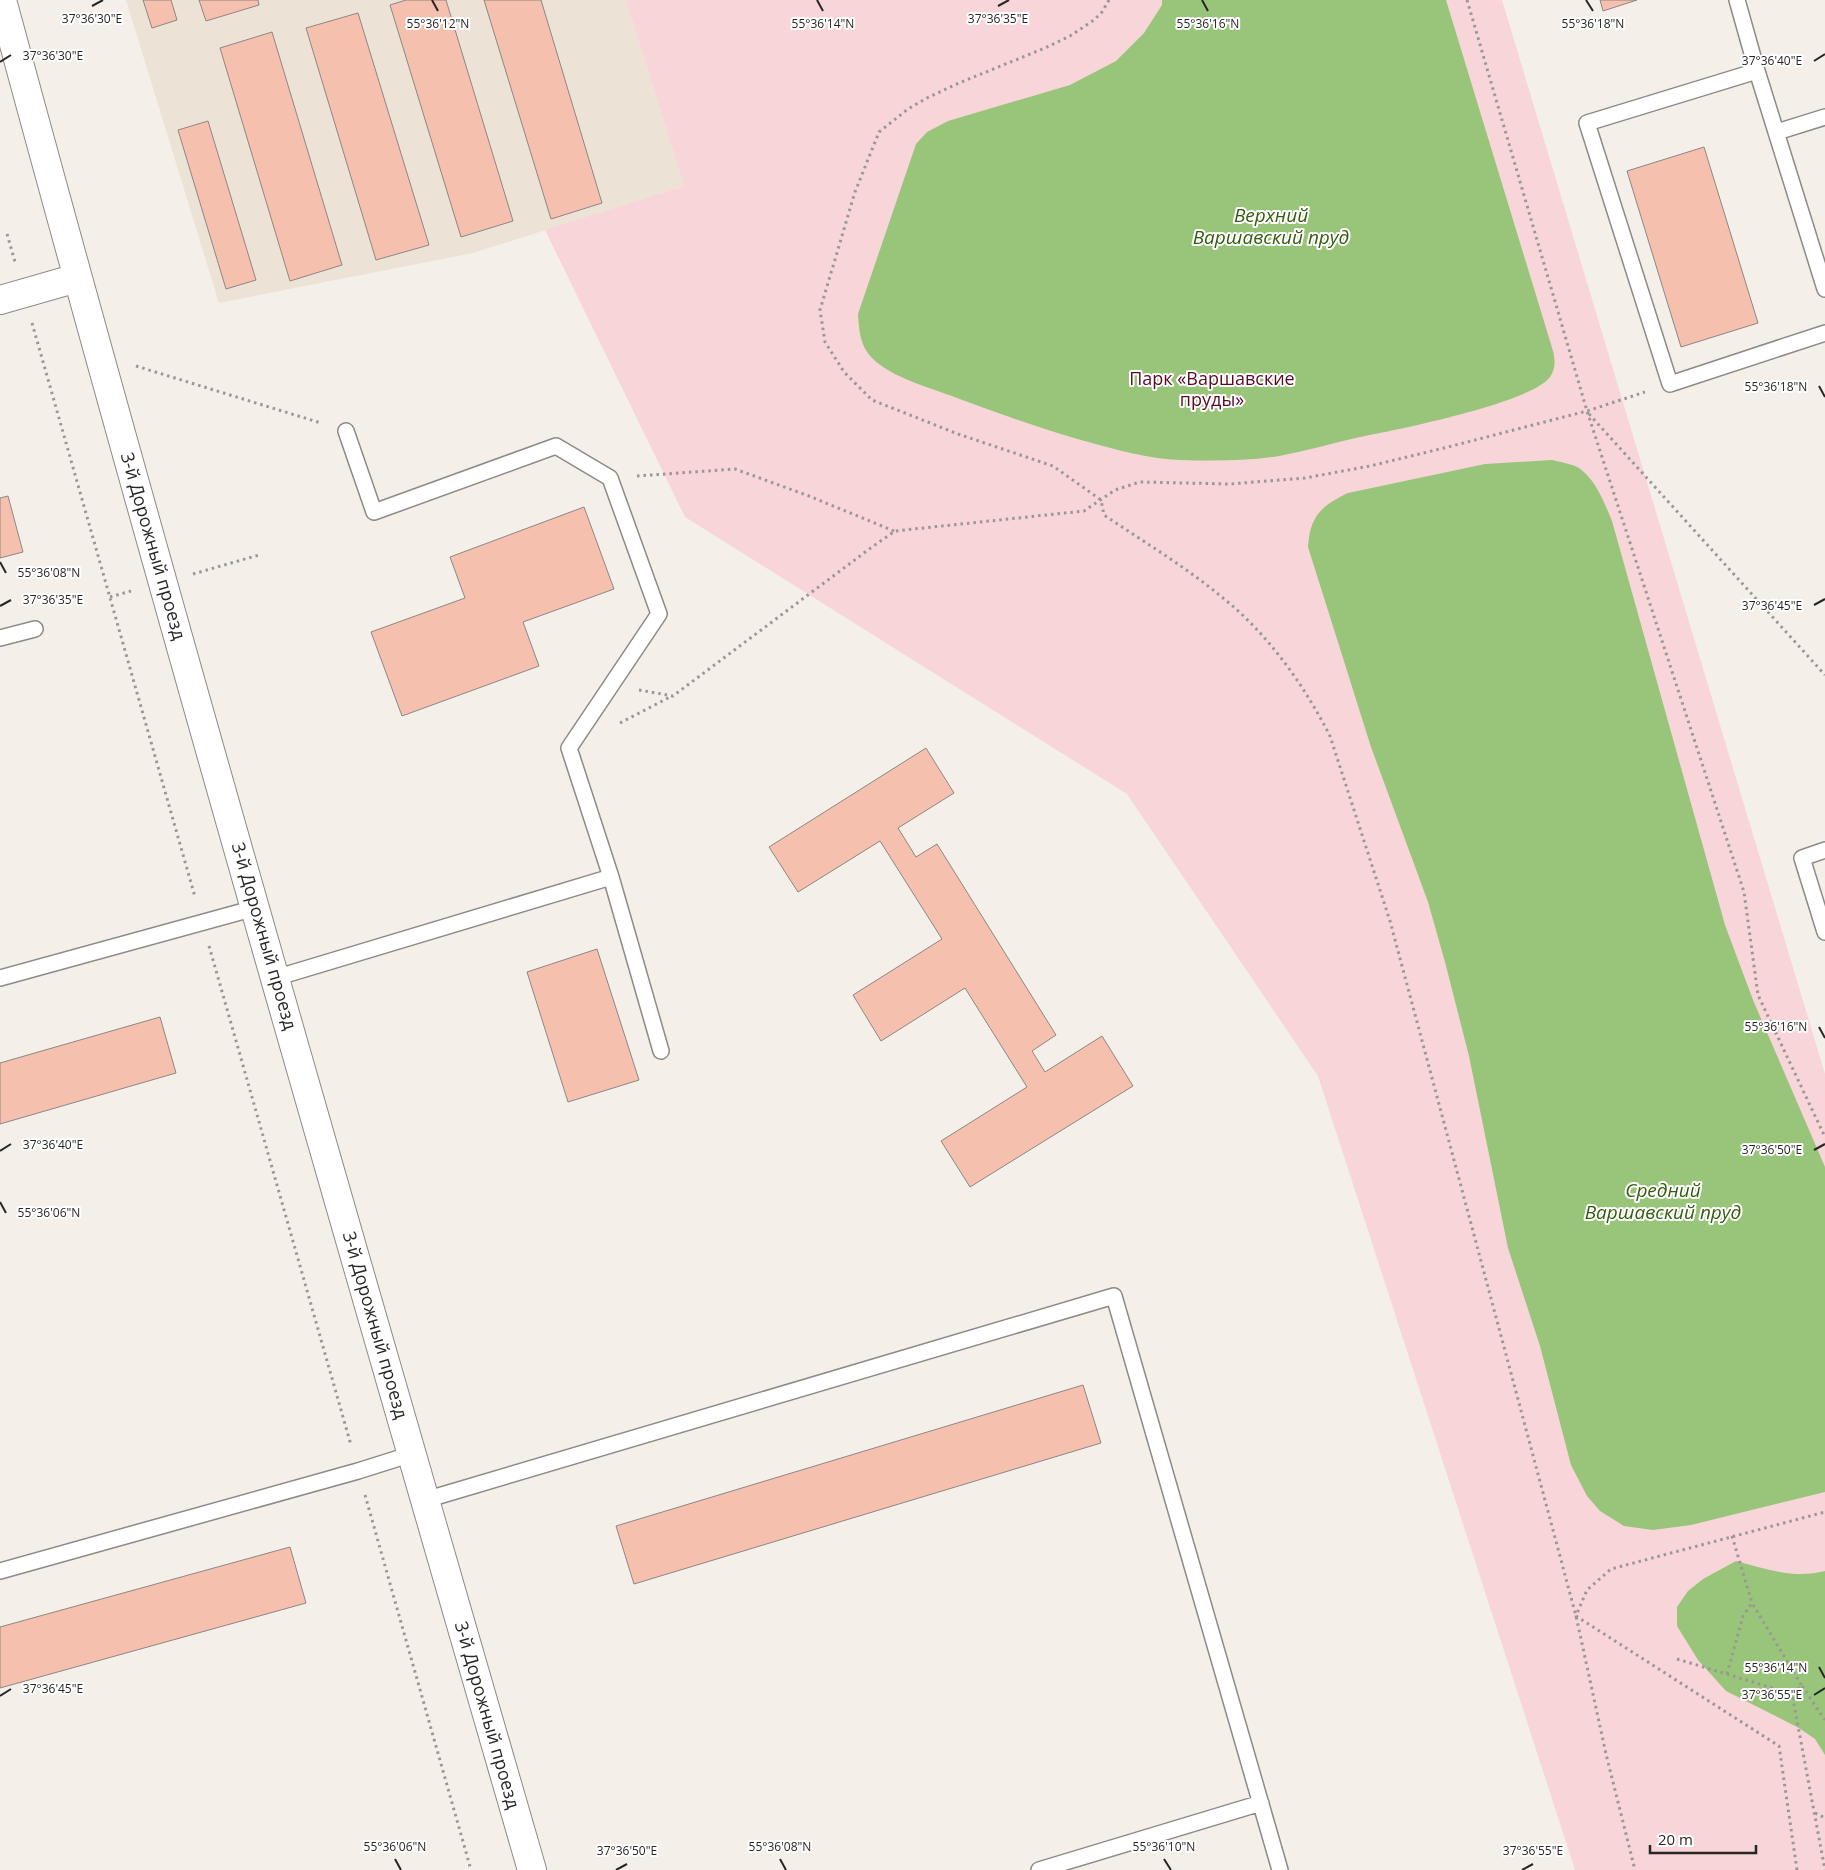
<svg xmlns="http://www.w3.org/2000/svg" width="1825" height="1870" font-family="'Open Sans',sans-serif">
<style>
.built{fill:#ede2d6}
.green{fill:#f7d5d9}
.water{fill:#98c57a}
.building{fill:#f5c0ad;stroke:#8d8684}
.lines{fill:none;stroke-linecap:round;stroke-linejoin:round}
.service-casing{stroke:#8e8a84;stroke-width:18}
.minor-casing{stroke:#8e8a84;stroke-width:30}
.tertiary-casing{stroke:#8e8a84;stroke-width:30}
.path{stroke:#9b9793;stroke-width:3;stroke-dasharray:2.5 4;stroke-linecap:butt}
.service{stroke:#fff;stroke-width:15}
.minor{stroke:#fff;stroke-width:28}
.tertiary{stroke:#fff;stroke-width:28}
.ticks{fill:none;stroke:#282624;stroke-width:2}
.labels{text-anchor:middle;stroke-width:4;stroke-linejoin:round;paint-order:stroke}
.park-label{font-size:18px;fill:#5c0a24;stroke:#fff}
.street-label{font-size:18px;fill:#282624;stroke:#fff}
.water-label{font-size:19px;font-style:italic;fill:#345c0e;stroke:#fff}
.ticks-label{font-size:12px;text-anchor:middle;fill:#282624;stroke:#fff;stroke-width:4;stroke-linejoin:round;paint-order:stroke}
</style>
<rect width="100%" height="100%" fill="#f4efe9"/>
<!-- built -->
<path class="built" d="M126 0H626L684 186 473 253 219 303Z"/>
<!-- green -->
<path class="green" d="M626 0H1502L1825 1074V1870H1575L1318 1076 1127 794 685 517 545 230 684 186Z"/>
<!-- water -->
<path class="water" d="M1162 0H1446L1553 351C1555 360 1556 368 1550 377 1531 403 1396 430 1360 437 1333 443 1306 451 1279 456 1248 461 1213 461 1181 460 1155 459 1128 453 1103 446 1053 433 1006 416 957 398 931 388 892 378 872 358 860 346 859 330 858 314L916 144 927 132 948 121 1070 85 1116 61 1144 33 1162 5Z
M1552 460C1560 462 1572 464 1579 468 1596 480 1604 502 1612 521L1725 925 1753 1000 1825 1167V1492L1691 1525 1653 1530 1624 1526 1600 1511 1587 1496 1571 1465 1540 1346 1508 1248 1469 1056 1445 962 1428 902 1371 747 1308 547C1310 516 1321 506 1348 493L1485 464Z
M1736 1561C1765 1569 1795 1579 1825 1571V1755L1815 1739 1799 1728 1726 1691 1698 1660 1677 1626V1607L1688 1591 1703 1579Z"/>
<!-- building -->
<path class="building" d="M143 0H171L177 20 152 28Z
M199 0H258L259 5 206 21Z
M406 0H446L513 221 461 237 390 5Z
M484 0H541L602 203 551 219Z
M1600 0H1637L1603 11Z
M358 13 429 245 376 260 306 28Z
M272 32 342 265 290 281 220 48Z
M208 121 256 280 226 289 178 130Z
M1704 147 1758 323 1681 347 1627 171Z
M8 496 23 552 0 558V498Z
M584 507 614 589 523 622 539 666 402 716 371 632 465 598 450 557Z
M926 748 954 793 898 828 916 857 937 844 1056 1035 1032 1051 1045 1072 1102 1036 1133 1086 970 1187 941 1141 1027 1087 965 988 881 1041 853 995 942 939 880 841 798 892 769 847Z
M597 949 639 1080 568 1102 527 972Z
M160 1017 176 1073 0 1124V1063Z
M1083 1385 1101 1443 634 1584 616 1526Z
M290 1547 306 1603 0 1688V1627Z"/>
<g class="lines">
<!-- service casing -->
<g class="service-casing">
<path id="service" d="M1737 0 1757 71 1825 289
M1757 71 1587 123 1670 384 1825 333
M1777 132 1825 117
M346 431 374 512 556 446 610 478 659 614 569 748 611 877 661 1051
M0 638 35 629
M1825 850 1802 858 1825 932
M0 978 255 908
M275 978 611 877
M425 1500 1114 1296 1280 1870
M0 1571 358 1471 412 1454
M1039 1870 1261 1803"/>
</g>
<!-- minor casing -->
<g class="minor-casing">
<path id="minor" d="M0 300 77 278"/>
</g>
<!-- tertiary casing -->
<g class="tertiary-casing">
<path id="tertiary" d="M2 0C171 625 352 1248 532 1870"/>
</g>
<!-- path -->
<path class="path" d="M1109 0 1102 12 1094 20 1070 36 1045 48 959 83 927 98 908 109 879 132 855 192 820 310 825 342 844 372 872 400 958 434 1053 466 1101 500 1104 515C1144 542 1186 567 1223 598 1268 634 1304 685 1330 736L1390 921 1576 1616 1606 1754 1635 1870
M1467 0 1587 411 1744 892 1758 995 1825 1137
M7 234 15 262
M32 323 195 897
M136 366 321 423
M1589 414 1825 675
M637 476 735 469 809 496 894 531
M193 574 259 555
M110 597 131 591
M639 690 673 696 872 547 895 531 1084 511 1115 490 1140 482 1230 484 1305 478 1370 466 1444 448 1587 411 1645 392
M620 723 672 696
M209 946 351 1445
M365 1495 471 1870
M1732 1536 1752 1603
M1677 1659 1792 1694 1825 1870
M1727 1674 1743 1616 1752 1603 1802 1686 1792 1694
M1802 1686 1825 1720
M1815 1813 1825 1818
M1797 1870 1779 1746 1576 1616 1587 1590 1611 1569 1825 1512"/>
<!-- service -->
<use href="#service" class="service"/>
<!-- minor -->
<use href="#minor" class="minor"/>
<!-- tertiary -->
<use href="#tertiary" class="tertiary"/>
</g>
<!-- ticks -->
<path class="ticks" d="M432 0 438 11M817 0 823 11M1202 0 1208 11M1586 0 1593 11M92 6 103 0M998 6 1009 0M1814 61 1825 54M0 62 11 55M1819 386 1825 397M0 562 6 573M1814 605 1825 599M0 606 11 600M1819 1027 1825 1038M1814 1150 1825 1144M0 1151 11 1144M0 1202 6 1213M1819 1667 1825 1678M1814 1695 1825 1688M0 1696 11 1689M395 1859 401 1870M780 1859 786 1870M1164 1859 1171 1870M616 1870 627 1864M1522 1870 1533 1864"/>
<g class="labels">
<!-- park labels -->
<g class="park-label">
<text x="1212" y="385">Парк «Варшавские<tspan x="1212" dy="21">пруды»</tspan></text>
</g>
<!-- street labels -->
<g class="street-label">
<text transform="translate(153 546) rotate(74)" y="6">3-й Дорожный проезд</text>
<text transform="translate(264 936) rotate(74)" y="6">3-й Дорожный проезд</text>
<text transform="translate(375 1325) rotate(74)" y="6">3-й Дорожный проезд</text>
<text transform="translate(487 1715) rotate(74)" y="6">3-й Дорожный проезд</text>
</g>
<!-- water labels -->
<g class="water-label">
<text x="1271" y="222">Верхний<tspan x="1271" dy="22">Варшавский пруд</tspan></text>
<text x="1663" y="1197">Средний<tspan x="1663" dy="22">Варшавский пруд</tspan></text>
</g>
</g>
<g class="ticks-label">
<text x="92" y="23">37°36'30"E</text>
<text x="998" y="23">37°36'35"E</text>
<text x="1593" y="28">55°36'18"N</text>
<text x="438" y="28">55°36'12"N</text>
<text x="823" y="28">55°36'14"N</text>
<text x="1208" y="28">55°36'16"N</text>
<text x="53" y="60">37°36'30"E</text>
<text x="1772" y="65">37°36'40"E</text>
<text x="1776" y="391">55°36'18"N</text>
<text x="49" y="577">55°36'08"N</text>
<text x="53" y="604">37°36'35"E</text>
<text x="1772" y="610">37°36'45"E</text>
<text x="1776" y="1031">55°36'16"N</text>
<text x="53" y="1149">37°36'40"E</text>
<text x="1772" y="1154">37°36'50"E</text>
<text x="49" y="1217">55°36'06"N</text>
<text x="1776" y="1672">55°36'14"N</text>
<text x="53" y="1693">37°36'45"E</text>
<text x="1772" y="1699">37°36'55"E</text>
<text x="395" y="1851">55°36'06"N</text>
<text x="780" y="1851">55°36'08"N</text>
<text x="1164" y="1851">55°36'10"N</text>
<text x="627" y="1855">37°36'50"E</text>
<text x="1533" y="1855">37°36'55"E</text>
</g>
<!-- scale -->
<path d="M1650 1845v8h106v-8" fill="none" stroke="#282624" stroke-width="2.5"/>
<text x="1658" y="1845" font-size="15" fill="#282624" stroke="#ffffff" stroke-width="4" paint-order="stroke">20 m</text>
</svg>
